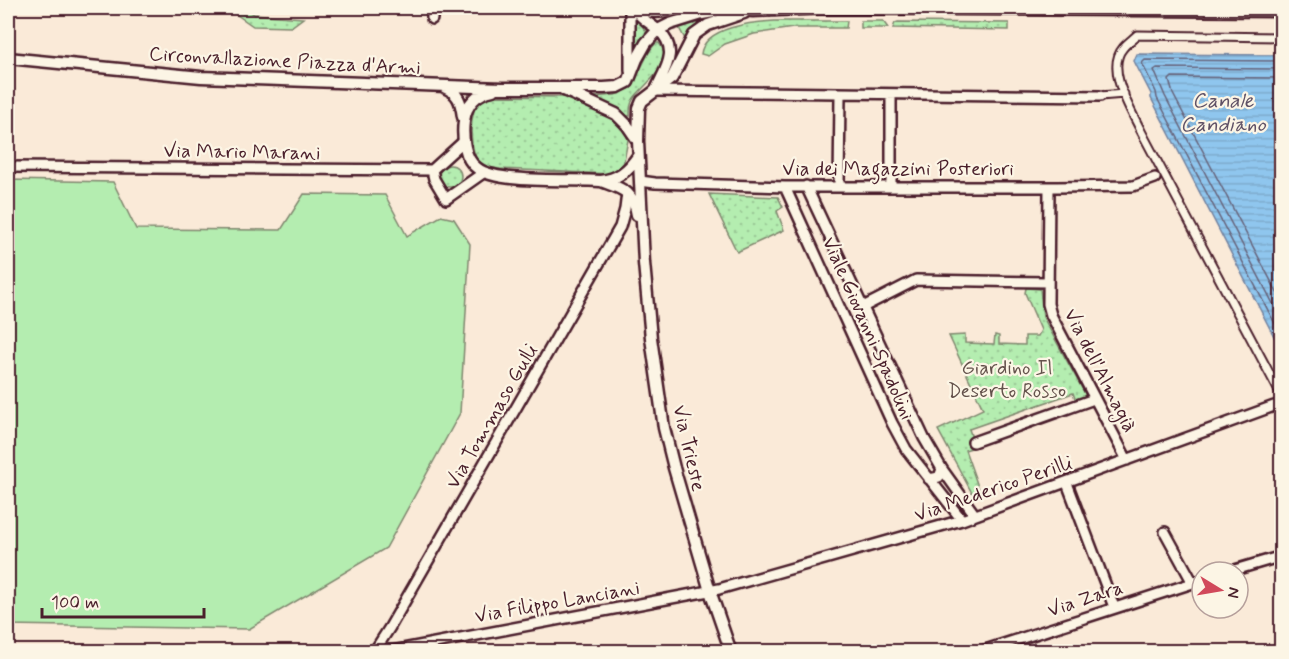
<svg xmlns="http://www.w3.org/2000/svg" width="1289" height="659" font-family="Mynerve,sans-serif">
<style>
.grass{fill:url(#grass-dots);stroke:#7f866e;stroke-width:1.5}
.park{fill:#b4edb0;stroke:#7f866e;stroke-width:1.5}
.water{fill:url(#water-rules);stroke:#7383a0;stroke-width:1.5}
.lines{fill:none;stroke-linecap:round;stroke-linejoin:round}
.shore{stroke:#666279;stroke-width:1.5}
.pedestrian-casing{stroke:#4a1f2b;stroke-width:11}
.minor-casing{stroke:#4a1f2b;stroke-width:14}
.tertiary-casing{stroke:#4a1f2b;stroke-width:15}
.pedestrian{stroke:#fcf5e5;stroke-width:7}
.minor{stroke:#fcf5e5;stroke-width:9}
.tertiary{stroke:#fcf5e5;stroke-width:10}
.labels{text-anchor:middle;stroke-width:4.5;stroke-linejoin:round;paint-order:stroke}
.street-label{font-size:20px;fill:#4a1f2b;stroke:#fcf5e5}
.park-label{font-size:20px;fill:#64524c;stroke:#fcf5e5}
.water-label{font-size:21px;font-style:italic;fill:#5f5166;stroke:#fcf5e5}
</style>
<defs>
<pattern id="grass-dots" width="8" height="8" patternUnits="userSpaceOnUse" patternTransform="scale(1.5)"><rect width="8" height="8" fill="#b4edb0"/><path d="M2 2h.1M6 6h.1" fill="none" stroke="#9ccb98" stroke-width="1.8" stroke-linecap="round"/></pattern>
<pattern id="water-rules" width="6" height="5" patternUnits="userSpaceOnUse" patternTransform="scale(1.5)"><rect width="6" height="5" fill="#8fc6ee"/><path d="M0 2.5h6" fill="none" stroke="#7daacc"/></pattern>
</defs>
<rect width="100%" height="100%" fill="#faead8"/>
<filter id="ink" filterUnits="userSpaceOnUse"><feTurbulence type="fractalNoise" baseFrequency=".0167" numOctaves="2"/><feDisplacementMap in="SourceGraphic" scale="12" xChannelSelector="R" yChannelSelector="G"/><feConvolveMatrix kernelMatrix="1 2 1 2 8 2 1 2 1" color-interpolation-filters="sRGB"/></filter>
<g filter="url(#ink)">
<!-- grass -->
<path class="grass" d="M227 8H244L254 14 303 18 291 27 253 26Z
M269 8H337V11Z
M634 16 647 32 636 47Z
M712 18 690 33 685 39 679 28 690 22Z
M775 21H847L846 28H793L754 34 725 44 708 56 701 54C704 27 753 22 775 21Z
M861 21H883L888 28H861Z
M898 22 1009 23V30L893 28 895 23Z
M656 43H659C676 64 646 82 634 98 630 103 630 109 630 116H626L618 110 593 97 615 95 631 88 650 50Z
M495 96 562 97 618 120 625 128 628 140 623 166 618 173 610 174 500 169C495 168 487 168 482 165 468 155 467 109 482 99 485 97 491 97 495 96Z
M439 176a11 11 0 1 1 22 0a11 11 0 1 1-22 0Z
M709 194 778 197 783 207 777 211 784 230 737 252Z
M1026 288 1040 289 1043 317 1085 394 1084 398 1076 401 1073 393 969 429 975 447 965 450 980 492 972 493 938 430 983 409 949 336 965 335V343L994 344 995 335 999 336V344L1025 345V336H1038L1041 330 1025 293Z"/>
<!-- park -->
<path class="park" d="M8 180 113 182 136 229 281 230 304 194 385 195 407 236 441 216 454 219 470 244 460 413 386 548 249 629 8 625Z"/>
<!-- water -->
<path class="water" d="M1137 54 1281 55V350L1151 98V94L1134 61Z"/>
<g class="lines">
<!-- shore -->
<path class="shore" d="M1282 61 1145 60 1142 63 1156 92 1157 98 1282 337
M1282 69 1157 68 1154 70 1165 96 1282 321
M1282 78 1172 77 1169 80 1173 94 1282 302"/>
<!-- pedestrian casing -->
<g class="pedestrian-casing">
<path id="pedestrian" d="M1282 37 1137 35C1133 39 1127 43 1123 48 1105 69 1131 110 1141 131L1282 397
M1100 96 1124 94"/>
</g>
<!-- minor casing -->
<g class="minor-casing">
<path id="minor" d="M634 8C640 19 649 22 658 30 681 50 664 70 655 91L1100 96
M636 8C652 17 677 9 694 8
M432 19V8
M630 71V8
M891 95V186
M8 167 432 170 464 141
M432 170 434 179 446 199 483 173
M640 181 655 183 785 187H1057L1133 186 1155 178
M806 186 924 438 942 469 939 477 929 479
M839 186 840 94
M785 187 892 423 906 449 962 520
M1049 187 1048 304 1051 315 1127 460
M863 307 916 280 1048 282
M973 442 1094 399
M942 469 975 515
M1067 483 1114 607
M1165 532 1193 583
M1228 572 1282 556
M374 652 390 627 620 227 625 209 627 193
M387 652 719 589 962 520 1274 406
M979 652 1202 580"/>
</g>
<!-- tertiary casing -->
<g class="tertiary-casing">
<path id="tertiary" d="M8 58 201 77 502 88H604L618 87 628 82 637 59 646 43 658 30 670 24 702 14 730 9 753 11 825 8 1282 11
M444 87C459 93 461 102 463 117
M493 90C477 93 466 104 464 121 462 136 464 159 477 168 496 184 572 179 600 181 618 179 628 171 638 156
M564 90 616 114 627 125 638 141
M601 181C622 189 633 190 637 215
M731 652 710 591 674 468 664 428 651 338 644 263 638 141 639 108 642 101 672 78 694 35 708 25 744 13"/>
</g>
<!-- pedestrian -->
<use href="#pedestrian" class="pedestrian"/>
<!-- minor -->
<use href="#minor" class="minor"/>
<!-- tertiary -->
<use href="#tertiary" class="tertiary"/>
</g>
</g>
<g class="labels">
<!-- street labels -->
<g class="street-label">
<text transform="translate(285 60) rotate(3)" y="7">Circonvallazione Piazza d'Armi</text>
<text transform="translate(242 151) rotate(1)" y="7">Via Mario Marani</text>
<text x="898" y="175">Via dei Magazzini Posteriori</text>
<text transform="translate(869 328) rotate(66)" y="7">Viale Giovanni Spadolini</text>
<text transform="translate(1101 370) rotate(63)" y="7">Via dell'Almagià</text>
<text transform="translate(491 416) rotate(-60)" y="7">Via Tommaso Gulli</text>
<text transform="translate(690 448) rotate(77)" y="7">Via Trieste</text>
<text transform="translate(993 488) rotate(-19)" y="7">Via Mederico Perilli</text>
<text transform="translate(1085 598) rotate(-18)" y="7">Via Zara</text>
<text transform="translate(557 601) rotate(-10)" y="7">Via Filippo Lanciani</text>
</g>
<!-- park labels -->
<g class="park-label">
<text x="1007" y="374">Giardino Il<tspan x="1007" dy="23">Deserto Rosso</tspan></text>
</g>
<!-- water labels -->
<g class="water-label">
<text x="1223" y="107">Canale<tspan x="1223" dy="24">Candiano</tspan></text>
</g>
</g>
<!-- margin -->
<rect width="1289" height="659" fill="none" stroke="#fcf5e5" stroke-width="30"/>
<rect x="15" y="15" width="1259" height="629" fill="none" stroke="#4a1f2b" stroke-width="2" filter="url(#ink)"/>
<!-- north arrow -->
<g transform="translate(1220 590) rotate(101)"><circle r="28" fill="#fcf5e5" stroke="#b59f9b" stroke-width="1.5"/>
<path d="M0-4.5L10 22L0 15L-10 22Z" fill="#d1495b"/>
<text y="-9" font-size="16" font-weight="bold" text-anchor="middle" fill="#4a1f2b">N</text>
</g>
<!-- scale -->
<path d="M42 608v9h162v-9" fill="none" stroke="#4a1f2b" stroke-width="3"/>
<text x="51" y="608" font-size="18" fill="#4a1f2b" stroke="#fcf5e5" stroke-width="4.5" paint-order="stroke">100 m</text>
</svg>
